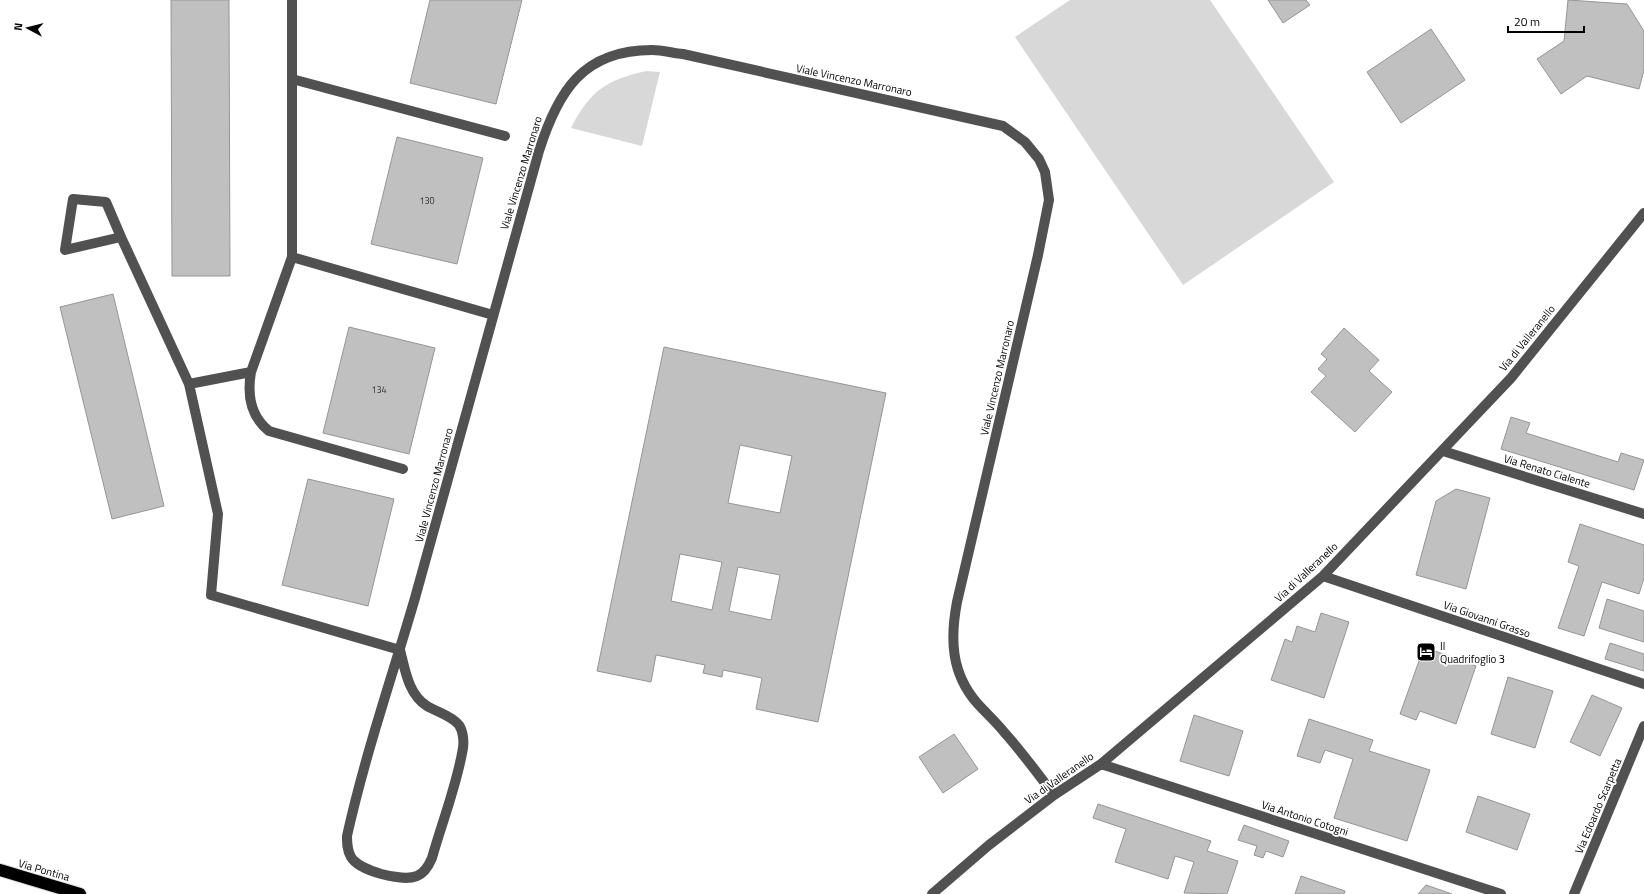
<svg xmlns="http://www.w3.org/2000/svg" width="1644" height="894" font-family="'Titillium Web',sans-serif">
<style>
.green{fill:#d8d8d8}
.building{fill:#c0c0c0;stroke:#959595;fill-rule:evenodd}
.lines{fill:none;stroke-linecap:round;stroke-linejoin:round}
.highway-casing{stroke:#dbdbdb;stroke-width:14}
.minor{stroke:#515151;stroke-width:10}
.highway{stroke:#000;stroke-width:12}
.labels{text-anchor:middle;stroke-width:3.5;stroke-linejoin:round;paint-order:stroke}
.number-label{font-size:9px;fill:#303030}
.street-label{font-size:11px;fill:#000;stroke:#fff}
.poi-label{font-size:11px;fill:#000;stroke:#fff;text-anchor:start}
</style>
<rect width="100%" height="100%" fill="#fff"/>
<path class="green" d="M1070,0H1210L1334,182L1183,285L1015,37Z
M646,71L660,72L642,146L571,128C590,91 606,80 646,71Z"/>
<path class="building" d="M171,0H229L230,276H172Z
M430,0H522L496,104L410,83Z
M1268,0H1306L1310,5L1283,23Z
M1568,0L1627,4L1644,31V70L1639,89L1587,76L1561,94L1537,59L1564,41Z
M1431,29L1465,80L1401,123L1367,72Z
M397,137L483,158L457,264L371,244Z
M113,294L164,506L112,519L60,307Z
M349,327L435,348L409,454L323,433Z
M1344,328L1379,360L1369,371L1392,392L1355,432L1311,392L1326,376L1318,369L1327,359L1321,354Z
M664,347L886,393L818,722L756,709L762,678L723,670L722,677L703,673L705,665L656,655L651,682L597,671ZM740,445L792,456L780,513L728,503ZM680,554L722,562L712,610L671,601ZM738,567L780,575L771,620L729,611Z
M1511,417L1530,423L1526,433L1618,462L1621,453L1644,460L1634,490L1501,449Z
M308,479L394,499L368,606L282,585Z
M1456,489L1490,498L1466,589L1416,575L1436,501Z
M1580,524L1644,545V578L1639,594L1602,582L1584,636L1558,628L1579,566L1568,562Z
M1607,599L1644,611V642L1599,628Z
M1321,613L1349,622L1324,698L1271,680L1285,639L1292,642L1297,626L1315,632Z
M1610,643L1644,654V671L1605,659Z
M1424,647L1476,666L1456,724L1420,711L1416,720L1400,714Z
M1508,677L1553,691L1535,748L1491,734Z
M1592,695L1622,708L1600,756L1570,742Z
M1194,715L1243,731L1229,776L1180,761Z
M1309,719L1373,740L1369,751L1430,770L1407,841L1334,818L1353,759L1325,750L1320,763L1297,756Z
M954,734L978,769L943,793L919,757Z
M1478,796L1530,814L1517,850L1466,832Z
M1098,804L1211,841L1207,851L1238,861L1227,894L1184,893L1194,862L1175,856L1168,879L1115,862L1126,829L1093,818Z
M1244,825L1289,841L1283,857L1266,851L1263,858L1254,855L1257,846L1238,840Z
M1301,876L1345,891L1344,894H1295Z
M1426,885L1452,894H1418Z"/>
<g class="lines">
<g class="highway-casing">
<path id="highway" d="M0,870L80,894"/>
</g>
<path class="minor" d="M292,0V257L493,315
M292,79L505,136
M121,237L106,202L73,199L65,250L121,237L189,384L218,514L211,595L400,650
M292,257L251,372C247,395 250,416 269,431L403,469
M189,384L251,372
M1443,451L1644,514
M1323,576L1644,684
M400,650C405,669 408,694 427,706C437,712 452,716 459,725C463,731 464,741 463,748C457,785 442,822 432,858C429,865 425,873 417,876C402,882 359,871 351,857C347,850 347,843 347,836C365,755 392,677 415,598L539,151C558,91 583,50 652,50C662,50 673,53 683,54L1003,126L1025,142L1039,159L1045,172L1049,200L1038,255L957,602C950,639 951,673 977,703C986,713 996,722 1004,732C1022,752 1038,774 1054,795
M1101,764L1501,894
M932,894L989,845L1054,795L1101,764L1323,576L1511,378L1644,213
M1574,894L1644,726"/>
<use href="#highway" class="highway"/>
</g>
<defs>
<g id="hotel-square" transform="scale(1)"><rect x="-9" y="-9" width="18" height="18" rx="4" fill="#000" stroke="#fff"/><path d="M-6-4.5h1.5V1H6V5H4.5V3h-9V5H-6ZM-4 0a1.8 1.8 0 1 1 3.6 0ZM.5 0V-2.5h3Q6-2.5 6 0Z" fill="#fff"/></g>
</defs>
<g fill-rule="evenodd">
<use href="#hotel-square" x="1426" y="652"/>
</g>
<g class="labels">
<g class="number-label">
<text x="427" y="204">130</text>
<text x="379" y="393">134</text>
</g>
<g class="street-label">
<text transform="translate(854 80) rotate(12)" y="4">Viale Vincenzo Marronaro</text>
<text transform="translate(521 173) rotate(-73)" y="4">Viale Vincenzo Marronaro</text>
<text transform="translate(1527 338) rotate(-51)" y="4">Via di Valleranello</text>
<text transform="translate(997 378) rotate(-77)" y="4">Viale Vincenzo Marronaro</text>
<text transform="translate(1547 471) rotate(17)" y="4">Via Renato Cialente</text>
<text transform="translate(434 485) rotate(-75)" y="4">Viale Vincenzo Marronaro</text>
<text transform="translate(1306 572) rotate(-43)" y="4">Via di Valleranello</text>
<text transform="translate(1487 619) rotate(19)" y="4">Via Giovanni Grasso</text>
<text transform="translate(1059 778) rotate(-35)" y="4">Via di Valleranello</text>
<text transform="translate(1598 806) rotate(-67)" y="4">Via Edoardo Scarpetta</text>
<text transform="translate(1305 818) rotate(18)" y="4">Via Antonio Cotogni</text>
<text transform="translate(44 870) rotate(16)" y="4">Via Pontina</text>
</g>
<g class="poi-label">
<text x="1440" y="650">Il<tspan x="1440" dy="13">Quadrifoglio 3</tspan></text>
</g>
</g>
<g transform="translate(28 28) rotate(277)" stroke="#ffffff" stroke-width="3" paint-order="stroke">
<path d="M0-3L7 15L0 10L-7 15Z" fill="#000000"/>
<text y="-6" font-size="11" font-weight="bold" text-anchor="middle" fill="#000000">N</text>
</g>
<path d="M1508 26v6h76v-6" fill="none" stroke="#000000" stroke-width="2"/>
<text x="1514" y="26" font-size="12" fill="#000000" stroke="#ffffff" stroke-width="3" paint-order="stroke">20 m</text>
</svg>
